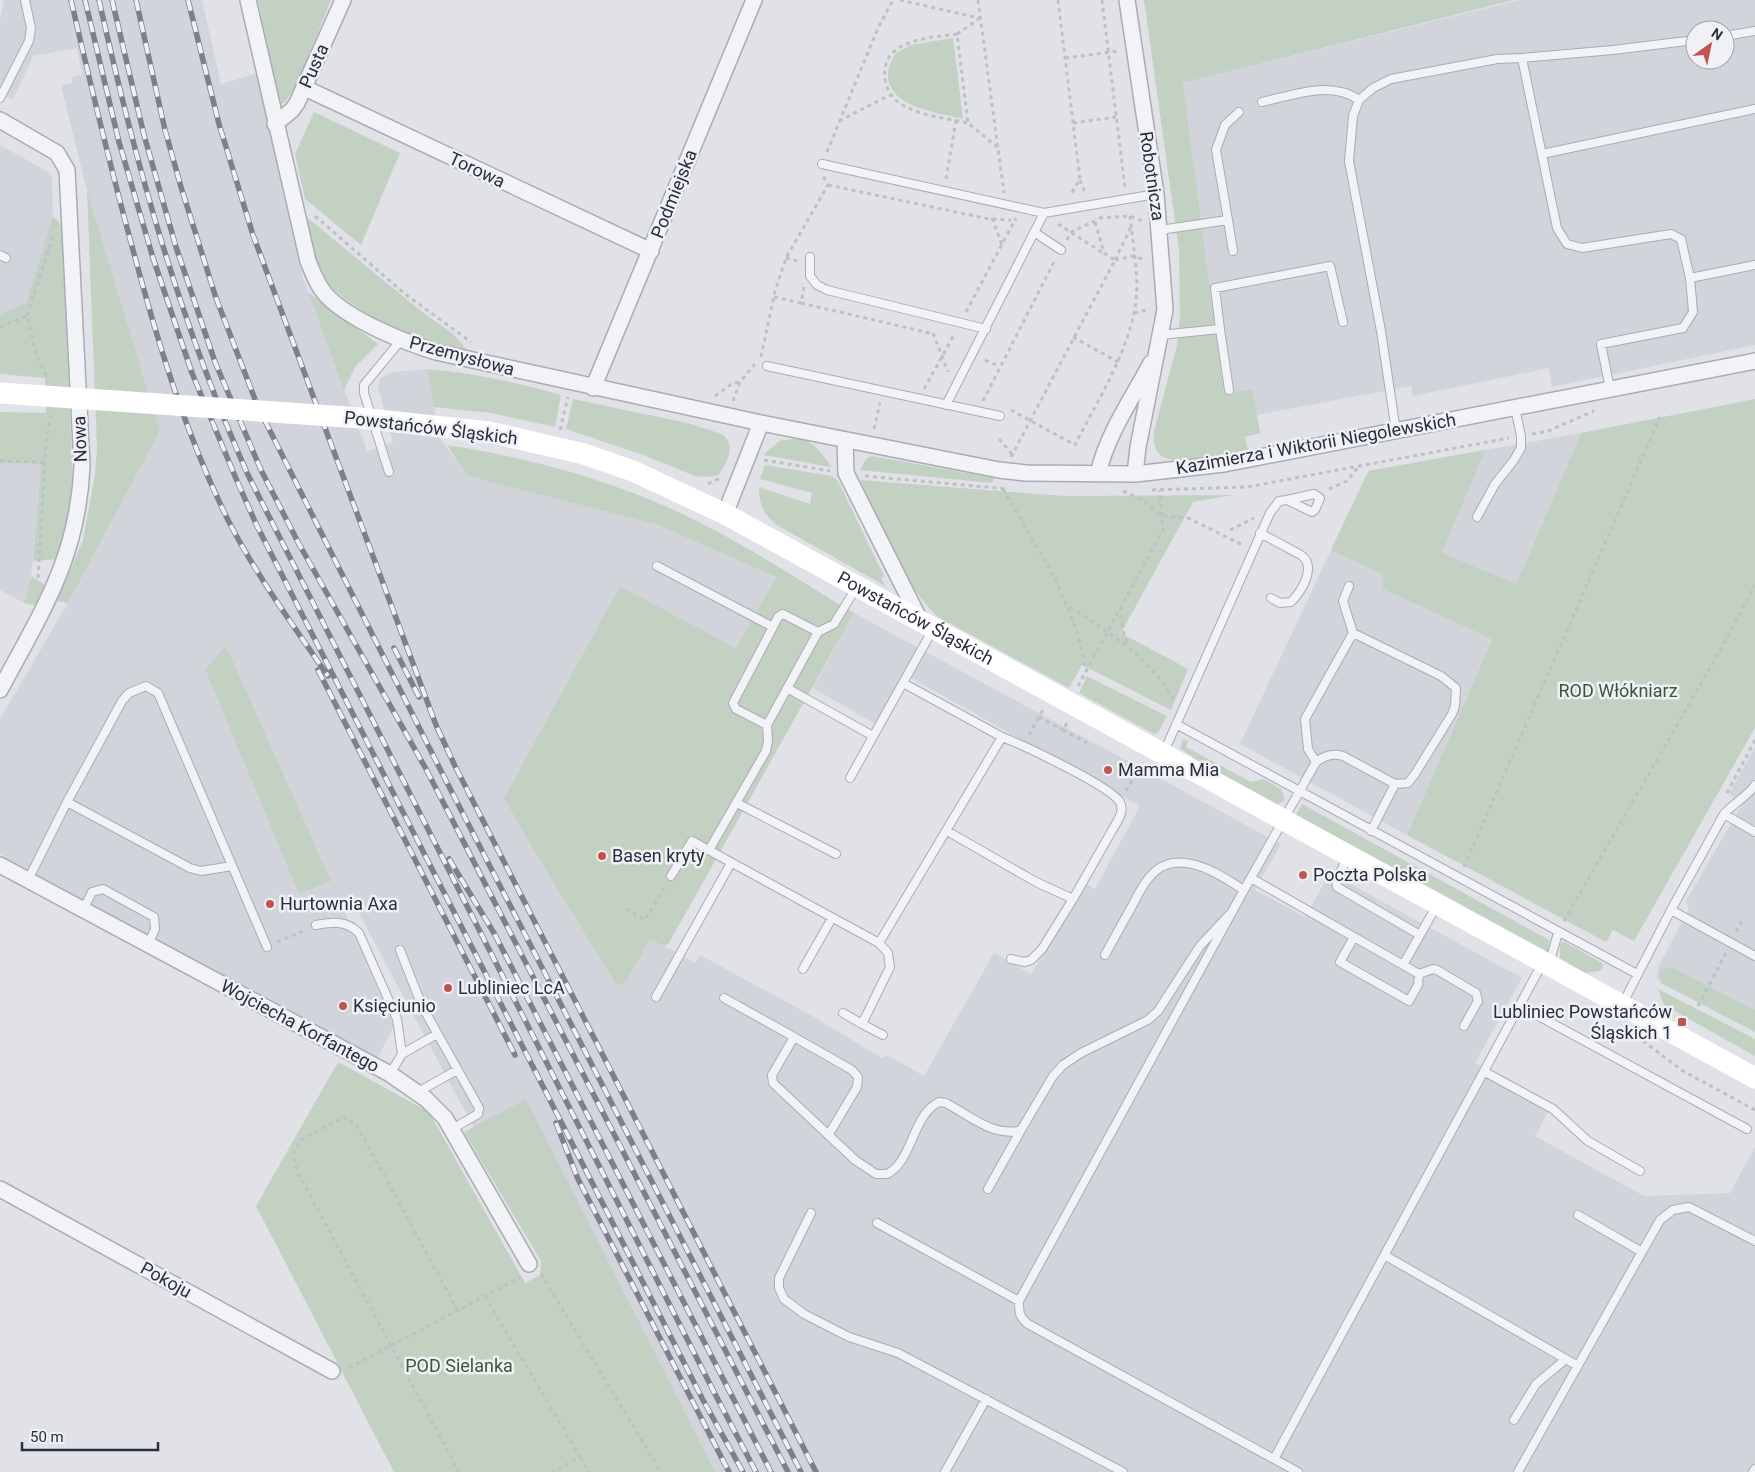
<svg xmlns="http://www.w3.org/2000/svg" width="1755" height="1472" font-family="Roboto,sans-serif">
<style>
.built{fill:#d2d4dc;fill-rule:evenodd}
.green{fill:#c3d1c2}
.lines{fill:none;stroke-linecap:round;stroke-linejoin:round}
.lane-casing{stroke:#a9acb5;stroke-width:10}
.street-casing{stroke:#a9acb5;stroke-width:18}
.path{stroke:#bec0c6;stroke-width:3;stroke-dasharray:4 4;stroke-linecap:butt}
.lane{stroke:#f2f3f6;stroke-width:8}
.street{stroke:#f2f3f6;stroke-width:15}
.secondary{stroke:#fff;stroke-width:21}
.rail-casing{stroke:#7b7f90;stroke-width:5.5}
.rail{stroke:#eff1f5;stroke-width:4;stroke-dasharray:11;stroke-linecap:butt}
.secondary-bridge{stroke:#fff;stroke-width:21}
.poi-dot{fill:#c25350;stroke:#eff1f5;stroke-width:2}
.labels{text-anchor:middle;stroke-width:5;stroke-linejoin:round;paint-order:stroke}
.street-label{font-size:18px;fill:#2a2e3e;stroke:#eff1f5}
.park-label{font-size:18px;fill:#395839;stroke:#eff1f5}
.poi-label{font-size:18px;fill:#2a2e3e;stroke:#eff1f5;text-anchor:start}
</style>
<rect width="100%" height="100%" fill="#e0e2e8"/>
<path class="built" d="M4,0H202L221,84L259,73L303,278L367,451L393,443L378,386L381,378L393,372L427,369L440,438L467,476L655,524L776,577L736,648L620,586L505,797L551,879L617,986L626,982L650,938L695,963L700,955L809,1014L882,1058L888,1055L924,1076L994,953L1031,974L1085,883L1095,889L1140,806L904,674L875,724L813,688L854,613L1281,844L1255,890L1305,917L1330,873L1522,978L1475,1063L1552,1105L1535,1136L1644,1196L1730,1193L1755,1147V1472H684L488,1154L357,910H344L394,1026L377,1059L0,854V719L68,603L160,431L90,203L61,85L72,83V77L82,74L77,48L33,56L13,100L0,93V19Z
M1519,0H1755V345L1552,387L1549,368L1413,396L1411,386L1257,415L1253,389L1224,393L1183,83ZM1695,30H1725V60H1695Z
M0,145L47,171L52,178L53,216L26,303L0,314Z
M1581,433L1407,835L1240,744L1368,471Z
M0,463L41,464L30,590L24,603L0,590Z
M1755,747V1030L1657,979L1658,967L1689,909L1686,901L1743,803L1729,794Z"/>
<path class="green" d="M258,0H331L296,87L284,103L279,104L277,100Z
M1144,0H1514L1183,83L1224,393L1253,389L1260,433L1245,437L1248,450C1228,454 1169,472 1157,451C1153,445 1154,438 1154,431L1177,345L1180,315L1179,250Z
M953,38L963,119C938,112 886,108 888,72C888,67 893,59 895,54L911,45Z
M314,112L400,153L361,245L305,199L295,154Z
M87,191L160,431L68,603L57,601L83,540L95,474L97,448Z
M304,215L421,311L453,334L467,350C447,346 427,342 408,335C387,328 338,298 325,280C312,263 310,235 304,215Z
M53,216L62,226L73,486L70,511L58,559L33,561L41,464L0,463V412L46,413L45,378L0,374V314L26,303Z
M308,292L378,344L355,367L344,390Z
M427,369C473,373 516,382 561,395L555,427L491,413L434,407Z
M573,399L687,423L722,434C736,444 728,464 718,475L711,477L695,476L646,456L566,429Z
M1755,399V728L1634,941L1613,930L1606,942L1407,835L1492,639L1383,589L1382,574L1331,550L1369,471L1485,450L1442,553L1516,584L1581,433Z
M797,438C813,441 823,453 831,467L763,455L779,441Z
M447,445C532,458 619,482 697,521C751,548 802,582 854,613L669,943L664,946L650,939L626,982L617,986L551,879L504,798L620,586L736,648L776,577L655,524L467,476Z
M872,456L994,478L992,483L860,470L866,459Z
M765,465L832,476L838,481L884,576L881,578L885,586L775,524C763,513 759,503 759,487L810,504L812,493L760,479Z
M860,480L1064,496L1234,495L1193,502L1121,633L1188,669L1171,710L1082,665L1069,688L938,617C900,580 882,527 860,480Z
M32,576L45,585L36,606L24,603Z
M226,646L331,881L299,894L205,669Z
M1087,676L1167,716L1158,733L1154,734L1079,693Z
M1183,739L1188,741L1186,747L1251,782L1264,779L1281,789L1285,800L1277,805L1202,764L1180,748Z
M1302,804L1549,940L1548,952L1296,815Z
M1563,941L1602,963L1603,967L1600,971L1584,973L1560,958V945Z
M1671,967L1755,1010V1032L1661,983L1659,978L1661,970Z
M1658,989L1755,1039V1056L1664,1005Z
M338,1062L429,1112L525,1283L540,1275L541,1261L464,1132L526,1099L715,1472H394L256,1206Z"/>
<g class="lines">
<g class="lane-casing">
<path id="lane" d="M1725,36L1755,31
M1522,58L1613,50L1695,40
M0,98L29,41L31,28L25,0
M1262,102C1293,95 1331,80 1359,100
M1542,154L1755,109
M822,164L1044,213
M1228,220L1233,251
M1160,230L1228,220L1216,150L1225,125L1239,112
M1034,232L1061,250
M0,255L6,258
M810,257V276L817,285L827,290L986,329
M1220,329L1229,390
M1160,335L1220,329L1215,288L1330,266L1343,322
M767,366L1000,416
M1610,389L1601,344L1683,328L1693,312L1690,278L1755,265
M946,405L1044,213L1156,194
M1396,431L1381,331L1349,161L1353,116L1359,100L1373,88L1391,79L1497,59L1522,58L1557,228L1567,244L1582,248L1671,234L1681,239L1690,278
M389,472L364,393V385L401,340
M1477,517L1495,484L1514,460L1521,448V436L1515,408
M1260,533L1301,555C1317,566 1302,591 1291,602L1280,603L1271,598
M657,566L773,627
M1349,586L1343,601L1353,633
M787,688L873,736
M1176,724L1637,974
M767,725L736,709L733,703L773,627L778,617L783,614L818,632
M1164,752L1270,513L1279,501L1287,500L1312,512L1315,510L1320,498L1314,494L1287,500
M1316,762L1308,749L1305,719L1353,633L1441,676L1456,688L1455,706L1452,714L1415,774L1408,783L1395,784
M850,778L933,629
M67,802L190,868L201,871L232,866
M737,803L836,854
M1724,814C1733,804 1749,795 1755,785
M947,831L1036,882L1073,899L1118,820C1121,815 1123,808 1120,802C1110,786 1023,745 1002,737
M709,850L766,751L768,741L767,725L818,632L834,624L856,588
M1348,857L1336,880L1337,887L1420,935L1437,905
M671,876L692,841L879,943L1002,737L903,683
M1251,878L1354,937L1340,962L1409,1001L1418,985L1419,974L1354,937
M28,880L67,802L122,701L129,693L146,686L158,693L267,947
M1244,890L1019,1301C1019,1312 1019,1317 1028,1324L1274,1459
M83,910L92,892L103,889L154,917L155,929L148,945
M1671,910L1724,814L1755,832
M316,925C333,922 346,920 359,933L397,1019L402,1054L390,1074
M879,943L888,953L890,967L862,1024L883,1035
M400,950L422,1006L479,1108L478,1114L452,1129
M1105,955C1113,940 1122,924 1131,908C1146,879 1158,854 1196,865C1214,870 1229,881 1244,890L1316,762C1324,756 1333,753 1343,756L1395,784L1371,831
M1011,959L1025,962L1031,960L1042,949L1073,899
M1549,964L1558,933
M1403,965L1420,935
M803,969L832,918
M1419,974L1433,969L1437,970L1476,993L1478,1001L1464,1026
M656,997L731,863
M724,998L794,1037
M1623,1003L1671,910L1755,956
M1520,1006L1747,1129
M843,1013L862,1024
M402,1054L437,1034
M1485,1072L1553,1109L1588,1141L1640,1171
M418,1092L457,1070
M829,1134L857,1087L858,1077L852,1070L794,1037L772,1075L773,1083L855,1160L876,1174H887C913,1161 912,1115 939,1102L946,1103C968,1115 995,1138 1021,1130L1053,1076L1063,1065L1081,1053L1148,1020L1158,1011L1200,946L1230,914
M988,1189L1021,1130
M811,1213L779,1278V1288L784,1299L804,1314L849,1337L898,1353L1123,1472
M1578,1215L1642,1252
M877,1223L1019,1301
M1386,1256L1578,1366
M1514,1420L1536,1384L1566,1359
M945,1472L986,1399
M1298,1472L1274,1459L1542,964
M1518,1472L1660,1220L1673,1210L1689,1207L1755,1241
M1753,1472L1755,1469"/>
</g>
<g class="street-casing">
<path id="street" d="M248,0L308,261C313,273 317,285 326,295C349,320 404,342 436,352L761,423L999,470L1026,473L1135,474L1224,464L1755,361
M1127,0L1156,194L1165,310L1138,447L1135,474
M305,88L651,251
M0,120L57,153L67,170L82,466C78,558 42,611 0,690
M275,124L292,110L297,103L343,0
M593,388L754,0
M845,440L846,473L921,622
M1098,474C1107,434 1132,399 1151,363
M725,514L761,423
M0,865L390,1074L426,1099L445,1118L529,1264
M0,1189L332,1371"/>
</g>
<path class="path" d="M900,0L979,18
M978,0L1004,193
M1058,0L1080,179L1070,196
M1102,0L1125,187
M980,18L957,34L968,123L997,147
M957,34C929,38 880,39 885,79C887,90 891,98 901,104C920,116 946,118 968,123
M1065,58L1119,51
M839,121L890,95
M1073,123L1116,117
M827,152L878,28L893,0
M946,179L956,120
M1080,180L1086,195
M828,185L989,219L1011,220
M315,216L405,294L471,342
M992,218L1002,245
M1099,218L1130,216L1142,221
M1058,224L1103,253
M1067,240L1071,232L1095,221
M786,258L797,261
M1115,260L1134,256L1145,260
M1115,260L1131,227
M774,297L801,303L804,287
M801,303L934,334
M966,312L1016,218
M1134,313L1150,309
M27,316L53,236
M0,327L27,316L37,357L47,377
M933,333L948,372
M1073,337L1118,362
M761,357L775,291L786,258L828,185L823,176
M985,360L999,366
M924,389L955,333
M715,396L733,383L740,382
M733,401L740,382L755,364
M983,401L1055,260
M1011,410L1075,445C1097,401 1126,357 1135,308C1140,279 1133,246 1130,216
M874,429L880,403
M560,430L568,397
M1532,434L1548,431L1594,411
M999,439L1012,454
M1011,457L1115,260L1104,253L1094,218
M764,460L830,471
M0,461L45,462
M865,476L1008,489
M708,484L722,477
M1003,489C1036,547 1076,603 1085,669
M1329,489L1347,481L1359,466
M1152,490L1247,487L1509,438
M1123,491L1146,502L1162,516L1188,518L1243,545
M1230,530L1254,518
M38,578L46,443L51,415
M1070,607C1110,632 1150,659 1174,700
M1121,607L1123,630L1127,645
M1078,686L1163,530L1160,490
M1039,717L1063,730
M1067,723L1063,730L1087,743
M1029,735L1043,710
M1126,791L1142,764
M1727,793L1755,740
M1464,867L1660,417
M626,909L645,920L666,885
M1564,921L1721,649L1755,585
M1736,932L1742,921
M277,942L306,930
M1698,1006L1726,953
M1643,1041L1683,1071L1755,1110
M541,1274L661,1472
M485,1296L580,1457L553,1472
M458,1311L356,1124L344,1117L302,1139L293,1154L297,1171L459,1472
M349,1368L521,1277
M580,1457L589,1472"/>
<use href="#lane" class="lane"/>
<use href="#street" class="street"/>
<g class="secondary">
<path d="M0,393L30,395"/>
<path id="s1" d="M489,432L584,454L633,471L725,514L1755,1078"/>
</g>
<g class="rail-casing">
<path id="rail" d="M71,0C91,87 112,174 136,261C160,350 187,437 228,520C256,575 293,625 328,676
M85,0L119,142L153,258L192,373L237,481L257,526L703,1400L743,1472
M99,0C136,166 179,319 248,475L714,1392L756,1472
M112,0L144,135L176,247L215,362L261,470L299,544L426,769L788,1472
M136,0L165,130L181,187L216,298L258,407L438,765L801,1472
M188,0L219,124L253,235L436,725L455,766L816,1472
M394,648L419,697
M318,670L515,1055
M449,859L494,933L771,1472
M556,1123L578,1179L729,1472"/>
</g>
<use href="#rail" class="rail"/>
<path class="secondary-bridge" d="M30,395L360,418L489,432"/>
</g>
<g class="poi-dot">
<circle cx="1108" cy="770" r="5"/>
<circle cx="602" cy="856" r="5"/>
<circle cx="1303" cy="875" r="5"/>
<circle cx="270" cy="904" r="5"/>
<circle cx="448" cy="988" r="5"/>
<circle cx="343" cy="1006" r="5"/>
<rect x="1677" y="1017" width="10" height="10" rx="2.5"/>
</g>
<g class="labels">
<g class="street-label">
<text transform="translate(314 66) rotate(-66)" y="6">Pusta</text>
<text transform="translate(477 170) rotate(25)" y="6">Torowa</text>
<text transform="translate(1152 176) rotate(82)" y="6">Robotnicza</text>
<text transform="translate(674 194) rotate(-68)" y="6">Podmiejska</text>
<text transform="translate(462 356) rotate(15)" y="6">Przemysłowa</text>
<text transform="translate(431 428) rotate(7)" y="6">Powstańców Śląskich</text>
<text transform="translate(80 439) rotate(-92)" y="6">Nowa</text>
<text transform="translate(1316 444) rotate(-10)" y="6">Kazimierza i Wiktorii Niegolewskich</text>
<text dy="6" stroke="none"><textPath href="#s1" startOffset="468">Powstańców Śląskich</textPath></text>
<text transform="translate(300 1026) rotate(28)" y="6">Wojciecha Korfantego</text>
<text transform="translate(166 1280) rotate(29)" y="6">Pokoju</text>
</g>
<g class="park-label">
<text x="1618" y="697">ROD Włókniarz</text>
<text x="459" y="1372">POD Sielanka</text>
</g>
<g class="poi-label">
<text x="1118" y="776">Mamma Mia</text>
<text x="612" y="862">Basen kryty</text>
<text x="1313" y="881">Poczta Polska</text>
<text x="280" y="910">Hurtownia Axa</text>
<text x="458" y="994">Lubliniec LcA</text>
<text x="353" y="1012">Księciunio</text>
<text x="1672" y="1018" text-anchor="end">Lubliniec Powstańców<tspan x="1672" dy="21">Śląskich 1</tspan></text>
</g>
</g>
<g transform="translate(1710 45) rotate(33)"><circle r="24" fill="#eff1f5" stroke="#a0a3ac"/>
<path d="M0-4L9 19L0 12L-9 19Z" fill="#c25350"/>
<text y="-8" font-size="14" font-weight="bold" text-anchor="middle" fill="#2a2e3e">N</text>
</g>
<path d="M22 1442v8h136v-8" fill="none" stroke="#2a2e3e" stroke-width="2.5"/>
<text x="30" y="1442" font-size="15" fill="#2a2e3e" stroke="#eff1f5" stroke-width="4" paint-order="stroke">50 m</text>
</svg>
